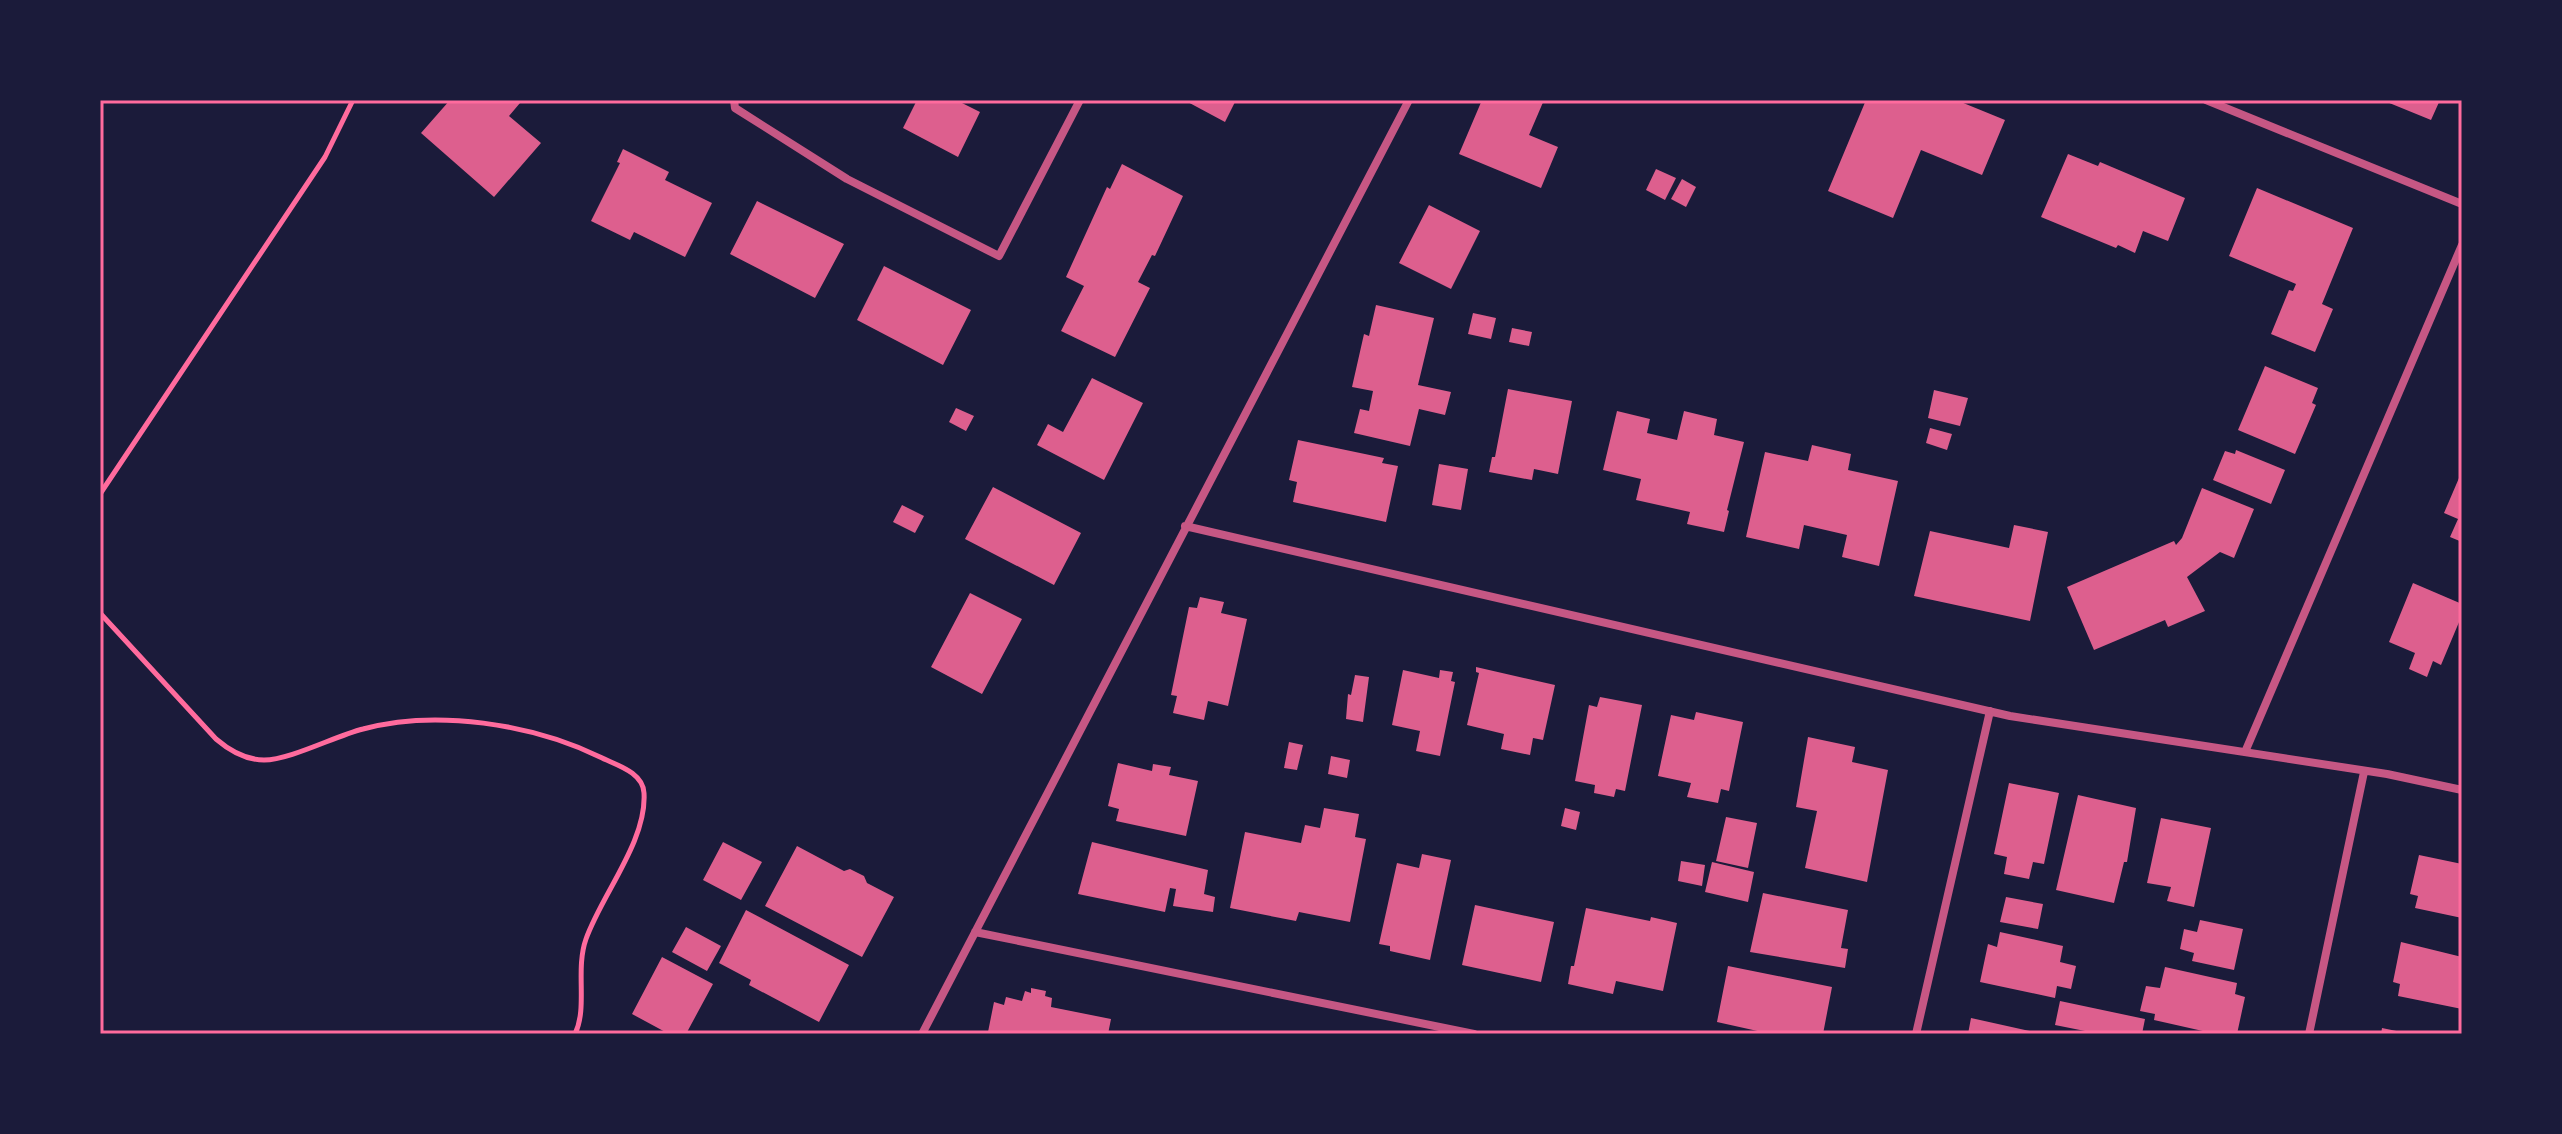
<svg xmlns="http://www.w3.org/2000/svg" width="2562" height="1134" font-family="'Source Serif 4',serif">
<style>
.building{fill:#dd5f8e}
.lines{fill:none;stroke-linecap:round;stroke-linejoin:round}
.path{stroke:#ff6b9d;stroke-width:5}
.minor{stroke:#c65784;stroke-width:8}
.neatline{fill:none;stroke:#ff6b9d;stroke-width:3}
</style>
<rect width="100%" height="100%" fill="#1b1b3a"/>
<path class="building" d="M450,100H516L520,103L509,116L541,143L494,197L421,133Z
M917,100H956L980,112L958,157L903,128Z
M1184,100H1236L1225,122Z
M1482,100H1544L1529,135L1558,147L1541,188L1459,154Z
M1866,100H1956L2005,120L1982,175L1921,150L1893,218L1828,191Z
M2382,100H2440L2431,120Z
M623,149L669,172L665,180L712,203L685,257L634,232L630,240L591,221L620,163L617,162Z
M2068,154L2098,166L2100,162L2185,198L2168,241L2143,231L2135,253L2118,245L2116,248L2041,217Z
M1122,164L1183,196L1155,256L1152,255L1138,282L1150,288L1115,357L1061,331L1084,286L1066,277L1107,187L1110,189Z
M1656,169L1676,178L1665,200L1646,190Z
M1682,179L1696,187L1686,207L1671,199Z
M2257,188L2353,228L2322,304L2333,309L2315,352L2271,334L2289,290L2293,291L2296,284L2229,256Z
M757,201L844,244L815,298L730,254Z
M1429,205L1480,231L1451,289L1399,263Z
M884,266L971,310L943,365L857,320Z
M1376,305L1434,318L1418,385L1451,392L1445,415L1419,409L1410,446L1354,433L1360,409L1369,411L1373,391L1352,387L1364,334L1369,336Z
M1473,313L1496,318L1491,339L1468,334Z
M1512,328L1532,332L1529,346L1509,342Z
M2265,366L2318,388L2312,403L2316,405L2295,454L2238,430Z
M1092,378L1143,403L1104,480L1037,445L1048,424L1063,432Z
M1508,389L1572,401L1558,474L1534,469L1532,480L1489,472L1492,457H1495Z
M1934,390L1968,398L1960,426L1928,418Z
M956,408L974,416L966,431L949,422Z
M1617,411L1650,419L1647,433L1677,440L1684,411L1717,419L1714,435L1744,442L1727,510L1729,511L1724,532L1687,524L1690,512L1636,500L1641,479L1603,470Z
M1930,428L1952,434L1947,450L1926,443Z
M1298,440L1384,458L1382,463L1398,466L1386,522L1293,502L1297,482L1289,480Z
M1812,445L1851,454L1848,470L1898,481L1879,566L1842,557L1847,535L1804,525L1799,549L1746,537L1765,452L1808,461Z
M2236,450L2285,470L2271,504L2213,480L2225,451L2235,454Z
M1439,464L1468,469L1461,510L1432,505Z
M2462,471V542L2450,537L2458,519L2444,513Z
M993,487L1081,533L1054,585L965,539Z
M2202,488L2254,509L2234,558L2220,552L2187,577L2205,611L2168,627L2165,620L2094,650L2067,587L2174,541L2176,545L2182,538Z
M902,505L924,516L915,533L893,522Z
M2014,525L2048,532L2030,621L1914,596L1930,531L2009,548Z
M2413,583L2462,604V615L2441,665L2433,661L2427,677L2409,669L2415,653L2389,642Z
M970,593L1022,619L982,694L931,667Z
M1200,597L1224,602L1221,613L1247,619L1228,706L1208,701L1204,720L1173,713L1177,696L1171,695L1189,607L1197,608Z
M1476,667L1555,685L1543,740L1533,738L1530,755L1501,749L1504,734L1467,725L1479,673L1476,672Z
M1403,670L1439,678L1440,670L1453,672L1451,681L1455,682L1440,756L1416,751L1420,731L1392,725Z
M1355,675L1369,677L1363,722L1346,719L1348,694L1351,695Z
M1600,697L1642,705L1625,791L1616,789L1614,797L1594,793L1595,785L1575,781L1589,705L1597,707Z
M1696,712L1743,722L1729,791L1721,789L1718,803L1687,797L1691,783L1658,776L1671,715L1694,720Z
M1808,737L1855,747L1852,762L1888,770L1867,882L1805,868L1817,811L1796,807Z
M1289,742L1303,745L1297,770L1284,768Z
M1331,756L1350,760L1347,778L1328,774Z
M1118,763L1152,771L1153,764L1171,767L1169,775L1198,781L1186,836L1116,821L1119,809L1108,806Z
M2009,783L2059,793L2044,864L2033,862L2029,879L2004,874L2007,857L1994,854Z
M2078,795L2136,808L2127,862H2124L2114,903L2056,890Z
M1324,808L1359,814L1355,837L1366,839L1350,922L1299,912L1296,921L1230,908L1245,832L1301,843L1305,825L1320,828Z
M1565,808L1580,812L1576,830L1561,826Z
M1726,817L1757,823L1748,868L1716,861Z
M2161,818L2211,828L2194,907L2167,901L2171,887L2147,883Z
M723,842L762,862L741,900L703,880Z
M1092,842L1208,870L1204,894L1215,897L1213,912L1173,906L1176,889L1170,888L1165,912L1078,894Z
M797,846L844,871L850,869L864,876L867,883L894,897L862,957L765,906Z
M1422,854L1451,860L1430,960L1390,951V946L1379,944L1397,863L1419,868Z
M2419,855L2462,864V918L2415,908L2418,896L2410,894Z
M1681,861L1705,865L1702,886L1678,881Z
M1712,862L1754,872L1748,902L1705,892Z
M1763,893L1848,910L1841,948L1848,949L1845,968L1750,952Z
M2006,897L2043,904L2038,929L2000,922Z
M1475,905L1554,922L1541,982L1462,965Z
M1586,908L1650,921L1651,917L1677,923L1663,991L1616,981L1613,994L1568,984L1571,966H1574Z
M746,910L849,965L819,1022L749,985L751,980L719,963Z
M2200,920L2243,929L2234,970L2192,961L2194,953L2180,949L2184,929L2197,932Z
M686,927L721,946L707,971L672,952Z
M2000,932L2063,946L2060,962L2076,966L2071,989L2057,986L2055,998L1980,982L1988,944L1997,947Z
M2401,942L2462,957V1009L2398,996L2400,984L2393,982Z
M662,957L713,984L686,1034H669L632,1014Z
M1728,966L1832,987L1823,1034H1771L1717,1022Z
M2165,967L2237,983L2235,994L2245,997L2237,1034H2216L2154,1020L2155,1014L2140,1011L2146,986L2160,988Z
M1031,988L1046,991L1045,996L1052,998L1051,1007L1111,1019L1108,1034L988,1032L994,1002L1004,1005L1006,997L1022,1001L1025,991L1031,993Z
M2060,1001L2145,1019L2142,1034H2100L2055,1025Z
M1971,1018L2039,1033V1034H1968Z
M2382,1028L2406,1033V1034H2381Z"/>
<g class="lines">
<path class="path" d="M100,494L325,157L353,100
M100,613L216,739C230,751 245,760 264,760C290,760 335,736 363,729C436,709 532,724 600,757C616,765 643,772 644,793C647,841 602,894 586,939C575,970 588,1007 575,1034"/>
<path class="minor" d="M734,100L735,108L847,179L999,256L1080,100
M2206,100L2462,204
M1185,526L2010,716L2387,774L2462,790
M2245,752L2462,245
M975,932L1474,1034
M922,1034L1409,100
M1916,1034L1990,711
M2309,1034L2364,772"/>
</g>
<rect width="2562" height="1134" fill="none" stroke="#1b1b3a" stroke-width="204"/>
<rect x="102" y="102" width="2358" height="930" class="neatline"/>
</svg>
